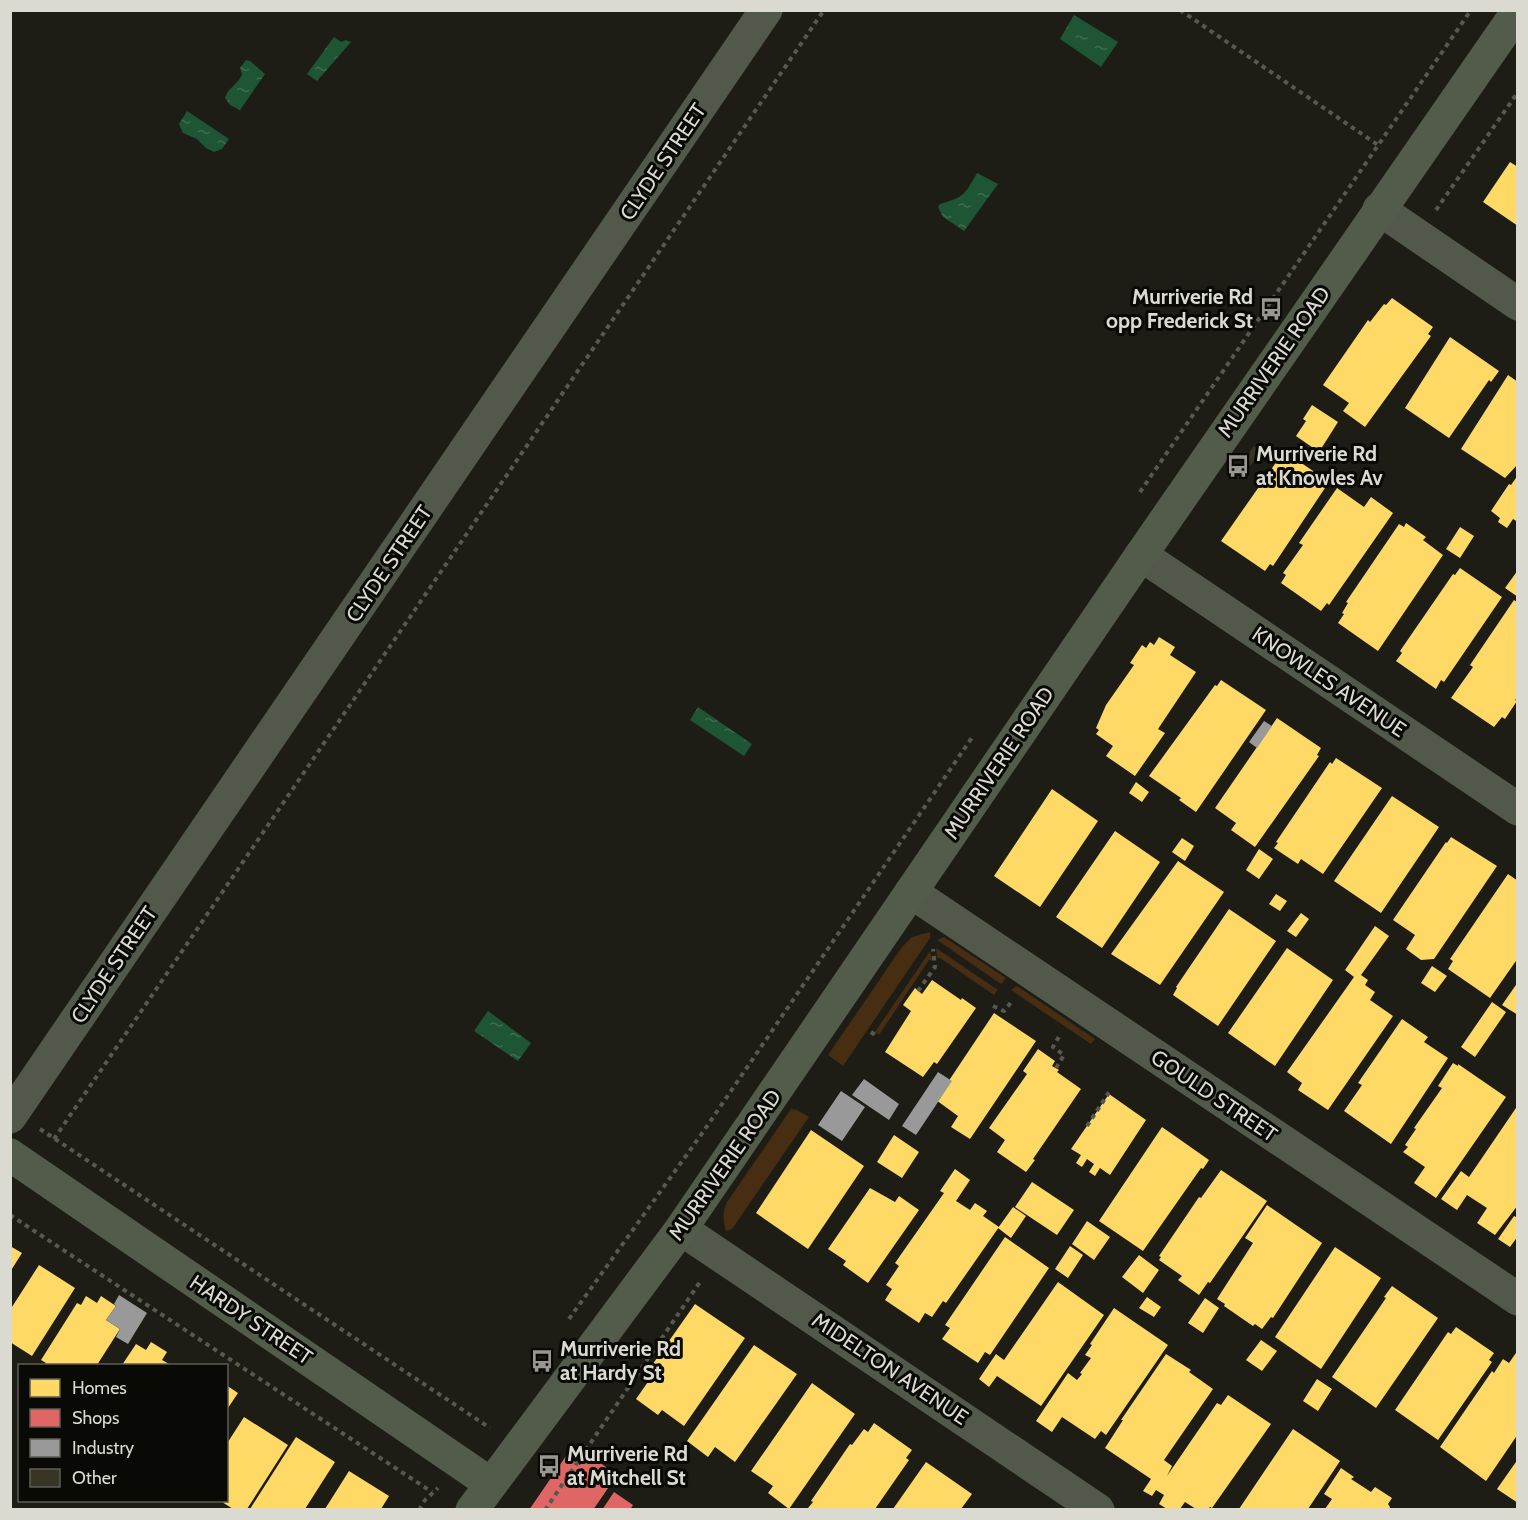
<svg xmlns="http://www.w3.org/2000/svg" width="1528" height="1520" font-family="Cabin,sans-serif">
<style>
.grass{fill:#472d11}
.water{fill:url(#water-ripples)}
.homes{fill:#ffd966}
.shops{fill:#e06666}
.industry{fill:#999}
.building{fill:#393525}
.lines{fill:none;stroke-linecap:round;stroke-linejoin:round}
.path{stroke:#55594f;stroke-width:4;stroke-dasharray:4.5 4.5;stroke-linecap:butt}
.street{stroke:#52594a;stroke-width:33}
.secondary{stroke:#535b4a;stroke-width:33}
.labels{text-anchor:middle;stroke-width:6;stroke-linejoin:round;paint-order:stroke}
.street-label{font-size:21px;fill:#dadad1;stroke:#090905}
.poi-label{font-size:21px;font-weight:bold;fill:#dadad1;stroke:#090905;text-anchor:start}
</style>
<defs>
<pattern id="water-ripples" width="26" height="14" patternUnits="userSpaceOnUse" patternTransform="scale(1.5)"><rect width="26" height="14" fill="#1e5534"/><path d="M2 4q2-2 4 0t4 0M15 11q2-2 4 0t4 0" fill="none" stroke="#3e6d50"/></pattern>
</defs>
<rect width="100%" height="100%" fill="#1d1d16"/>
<path class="grass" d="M930,932V938L843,1066L828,1055L902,947L912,937Z
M944,937L1006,978L1001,984L937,940Z
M936,948L998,990L994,995L940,958H937Z
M930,951L932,960H929L879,1035L875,1032Z
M1017,986L1095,1039L1091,1044L1011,990Z
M791,1109L797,1110L809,1117L732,1229L726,1231C723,1220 722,1213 727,1202Z"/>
<path class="water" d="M1074,15L1118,42L1101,67L1060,39Z
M334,37L341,42L346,40L351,42L317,81L307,74Z
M246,60L250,61L265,74L240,110L230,105L225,98C228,87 239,84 242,74L240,68Z
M187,111L229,139L222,149L214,152L206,148L197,139L183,133L179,124Z
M977,173L998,184L964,231L943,217L938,207L940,204C965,197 965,194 977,173Z
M698,707L752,744L744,756L690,720Z
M488,1011L531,1043L518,1061L474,1031Z"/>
<path class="homes" d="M1510,162L1518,167V226L1483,202Z
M1392,298L1433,327L1428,334L1431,336L1365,427L1343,411L1349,403L1323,385L1368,320L1370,322L1384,304L1386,305Z
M1450,337L1499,371L1491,382L1489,380L1449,438L1405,408Z
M1508,375L1518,382V464L1505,478L1461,449Z
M1312,405L1338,422L1319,452L1296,436L1306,421L1303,419Z
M1284,451L1329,482L1273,566L1270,564L1265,571L1221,541Z
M1518,475V522L1513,519L1507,528L1498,522L1500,518L1491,511L1509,484L1511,485Z
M1337,488L1364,507L1371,497L1393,513L1329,605L1327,603L1321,611L1281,583L1286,575L1283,573L1303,545L1299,543Z
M1406,523L1426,537L1423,540L1443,555L1378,651L1338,623L1344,614L1342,613L1348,603L1346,602L1399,524L1404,527Z
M1460,527L1474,536L1460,558L1446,549Z
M1460,568L1502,597L1444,682L1441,680L1436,689L1396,661L1402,653L1400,651L1453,574L1455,575Z
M1518,570V597L1505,588Z
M1514,600L1518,603V697L1515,700L1517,701L1505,719L1502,717L1494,727L1451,698L1473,667L1470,665Z
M1159,637L1175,647L1170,655L1196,672L1158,729L1165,733L1135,776L1106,756L1113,746L1096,734L1099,730L1096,728L1106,705L1134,665L1130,663L1142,645L1146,648L1150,642L1154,645Z
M1221,680L1266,710L1196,812L1179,800L1181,798L1149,776L1215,685L1217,686Z
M1277,718L1321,748L1317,755L1319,756L1255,847L1231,830L1236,823L1215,808Z
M1336,758L1382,788L1323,874L1301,859L1298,864L1274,848L1278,843L1276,842L1330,762L1332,764Z
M1136,782L1149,792L1142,802L1129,793Z
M1052,789L1098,821L1040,907L994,876Z
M1392,796L1439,827L1381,913L1334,881Z
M1115,831L1160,862L1102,948L1056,917Z
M1451,837L1497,866L1434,959L1421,960L1406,949L1415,935L1393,920L1446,842L1447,843Z
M1182,838L1194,846L1185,861L1172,852Z
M1259,849L1273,859L1259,879L1246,870Z
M1178,861L1224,892L1160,985L1111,954Z
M1508,874L1518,881V958L1490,998L1448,969L1453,961L1450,959Z
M1276,894L1287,901L1280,911L1269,904Z
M1229,909L1276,941L1218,1026L1173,995L1177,988L1176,987Z
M1301,913L1309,919L1296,937L1287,931Z
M1375,926L1389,936L1361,975L1368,980L1365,985L1375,992L1370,1000L1393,1016L1328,1110L1298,1090L1302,1083L1287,1072L1354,977L1345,970Z
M1287,948L1333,980L1275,1066L1228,1033Z
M1432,966L1447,976L1435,992L1421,983Z
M932,980L961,1000L962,998L976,1008L937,1064L934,1062L923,1077L885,1052L911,1011L903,1005L915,988L922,994Z
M1518,982V1015L1502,1005Z
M1492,1002L1506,1012L1475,1057L1461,1047Z
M994,1013L1036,1041L970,1139L951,1127L958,1116L936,1100Z
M1402,1019L1428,1037L1424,1042L1448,1058L1391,1144L1344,1111L1362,1085L1358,1083Z
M1038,1049L1055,1061L1052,1066L1059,1070L1057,1072L1081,1089L1033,1159L1035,1160L1026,1172L997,1152L1005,1140L989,1128L1027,1074L1023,1071Z
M1453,1063L1458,1066V1064L1506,1097L1436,1198L1414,1183L1425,1167L1403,1152L1408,1147L1405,1145L1416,1129L1414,1128L1442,1088L1438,1086Z
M1109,1094L1146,1120L1110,1175L1100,1168L1095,1176L1089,1172L1094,1164L1087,1159L1082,1167L1076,1163L1081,1155L1071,1149Z
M1518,1105V1205L1495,1235L1477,1223L1487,1208L1467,1195L1457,1210L1441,1199L1461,1171L1469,1177Z
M1162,1127L1209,1160L1203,1169L1201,1168L1143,1251L1099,1221Z
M811,1130L864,1166L808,1249L756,1213Z
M894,1135L919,1152L902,1178L877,1162Z
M955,1169L970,1180L956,1201L970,1210L975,1203L987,1211L983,1216L999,1227L946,1303L943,1301L932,1317L925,1313L919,1323L885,1300L892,1289L886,1285L899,1266L895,1263L944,1193L940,1191Z
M1221,1170L1267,1201L1210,1283L1208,1282L1199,1295L1178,1280L1182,1276L1159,1260L1161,1257L1159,1256L1199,1197L1201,1198Z
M1032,1182L1074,1210L1057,1235L1015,1207Z
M870,1188L895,1202L899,1196L919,1210L868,1283L843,1265L846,1261L828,1249Z
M1267,1205L1322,1243L1273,1318L1271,1317L1262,1329L1255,1324L1253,1326L1224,1306L1225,1304L1217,1299L1253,1243L1245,1238Z
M1013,1207L1026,1216L1011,1238L998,1228Z
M1518,1215V1236L1510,1247L1498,1239L1514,1216L1516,1217Z
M1087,1221L1110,1237L1094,1260L1072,1244Z
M1005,1237L1049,1268L990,1355L985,1352L978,1363L942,1339L950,1328L945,1325Z
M10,1246L22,1253L10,1272Z
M1070,1246L1083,1255L1068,1278L1055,1269Z
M1335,1247L1381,1278L1321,1369L1275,1337Z
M1139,1255L1159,1270L1143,1293L1122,1277Z
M39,1265L75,1288L32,1356L10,1342V1310Z
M1058,1282L1104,1315L1041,1406L997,1376L989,1387L979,1379L996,1354L1004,1360Z
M1392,1286L1438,1318L1376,1408L1332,1377L1386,1298L1384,1297Z
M86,1296L97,1303L101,1296L116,1306L106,1320L120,1329L97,1365H45L46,1363L41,1360L77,1303L81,1305Z
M1147,1297L1161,1307L1154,1317L1139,1308Z
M1205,1298L1219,1308L1203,1333L1188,1323Z
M695,1304L745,1338L684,1426L662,1410L658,1415L636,1399L650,1379L648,1378L653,1370L650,1368Z
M1114,1308L1168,1345L1106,1435L1101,1431L1095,1439L1062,1417L1052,1432L1036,1421L1068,1373L1077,1380L1082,1374L1080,1373L1091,1358L1085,1355L1092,1345L1090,1344Z
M1456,1327L1494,1353L1489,1360L1492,1362L1438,1440L1395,1410L1448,1332L1451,1334Z
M1261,1340L1277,1351L1262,1371L1246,1360Z
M151,1342L167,1352L162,1360L171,1365H122L136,1344L146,1350Z
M754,1345L797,1374L735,1462L715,1447L708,1457L687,1441Z
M1518,1350V1434L1486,1481L1440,1447L1492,1371L1494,1373L1503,1359L1509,1363Z
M1166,1354L1191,1370L1189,1372L1213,1389L1164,1460L1172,1466L1167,1476L1217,1403L1221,1405L1228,1395L1271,1424L1212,1508L1210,1507L1208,1509H1196L1185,1502L1180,1509H1167L1159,1504L1164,1495L1156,1490L1152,1496L1143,1491L1151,1479L1105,1448L1123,1420H1121Z
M1317,1379L1332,1389L1318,1411L1303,1401Z
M812,1383L855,1414L789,1509L768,1493L773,1486L751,1471Z
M226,1385L238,1393L226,1411Z
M244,1417L288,1445L247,1509H233L219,1500H226V1445Z
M874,1423L912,1450L906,1458L909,1460L875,1509L808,1508L813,1502L811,1501L850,1444L852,1445L864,1429L868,1432Z
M1293,1429L1340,1461L1308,1509H1239Z
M296,1437L335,1462L305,1509H250Z
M1518,1459V1503L1497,1489Z
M926,1462L972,1494L961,1509H893Z
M1341,1468L1354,1477L1351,1479L1371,1492L1375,1487L1392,1498L1388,1504L1390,1507L1389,1509H1325L1332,1499L1324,1494Z
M349,1471L389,1496L381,1509H325Z"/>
<path class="shops" d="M588,1454L617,1475L593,1510H529L566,1456L580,1465Z
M614,1492L633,1505L630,1510H602Z"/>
<path class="industry" d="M1264,721L1272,726L1257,748L1249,742Z
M938,1072L952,1081L916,1135L902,1126Z
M864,1079L899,1104L889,1120L852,1095Z
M841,1091L865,1107L842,1141L818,1125Z
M119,1295L147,1313L128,1344L116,1337L120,1329L106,1320L116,1306L114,1304Z"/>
<path class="building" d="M1254,446L1261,451L1250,466L1243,461Z"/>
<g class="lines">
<path class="path" d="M1180,10L1378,145
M1436,210L1518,92
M1140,492L1471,10
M918,991L935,967L933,949
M993,1006L1004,1011L1013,1000
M871,1032L878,1037
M1056,1068L1064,1055L1053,1047L1061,1033
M1087,1126L1108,1094L1104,1091
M40,1129L490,1428
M54,1139L824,10
M10,1215L432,1492
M569,1319L703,1132L973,736
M419,1510L425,1500L438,1488
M545,1510L700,1282"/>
<path class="street" d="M1379,209L1518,304
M1141,555L1518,809
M911,892L1518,1299
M10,1117L766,10
M681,1229L1098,1510"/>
<path class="secondary" d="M10,1155L491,1484
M472,1510L681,1229L1141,555L1518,11"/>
</g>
<defs>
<g id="bus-bare" transform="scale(1.8)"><path d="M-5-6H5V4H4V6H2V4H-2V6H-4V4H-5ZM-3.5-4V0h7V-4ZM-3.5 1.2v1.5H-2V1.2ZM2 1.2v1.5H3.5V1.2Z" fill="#989890" stroke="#090905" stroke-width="2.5" paint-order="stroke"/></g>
</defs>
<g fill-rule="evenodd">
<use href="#bus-bare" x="1271" y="309"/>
<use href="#bus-bare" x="1238" y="466"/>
<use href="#bus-bare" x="542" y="1361"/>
<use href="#bus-bare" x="549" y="1466"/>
</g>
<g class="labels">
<g class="street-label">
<text transform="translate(663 162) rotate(-56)" y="7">CLYDE STREET</text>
<text transform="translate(1274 362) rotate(-55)" y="7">MURRIVERIE ROAD</text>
<text transform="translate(389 564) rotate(-56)" y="7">CLYDE STREET</text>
<text transform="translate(1329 682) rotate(34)" y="7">KNOWLES AVENUE</text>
<text transform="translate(999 763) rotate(-56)" y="7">MURRIVERIE ROAD</text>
<text transform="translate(114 965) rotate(-56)" y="7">CLYDE STREET</text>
<text transform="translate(1214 1096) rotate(34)" y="7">GOULD STREET</text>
<text transform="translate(725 1165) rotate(-55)" y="7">MURRIVERIE ROAD</text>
<text transform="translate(251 1320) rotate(34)" y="7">HARDY STREET</text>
<text transform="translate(890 1369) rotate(34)" y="7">MIDELTON AVENUE</text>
</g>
<g class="poi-label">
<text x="1253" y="304" text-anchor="end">Murriverie Rd<tspan x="1253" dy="24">opp Frederick St</tspan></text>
<text x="1256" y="461">Murriverie Rd<tspan x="1256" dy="24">at Knowles Av</tspan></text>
<text x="560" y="1356">Murriverie Rd<tspan x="560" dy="24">at Hardy St</tspan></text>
<text x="567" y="1461">Murriverie Rd<tspan x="567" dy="24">at Mitchell St</tspan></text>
</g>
</g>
<rect width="1528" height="1520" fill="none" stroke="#dadad1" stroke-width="24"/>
<rect x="18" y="1364" width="210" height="138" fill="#090905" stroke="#5d5d57" stroke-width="1.5"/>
<rect x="30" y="1379" width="30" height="18" fill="#ffd966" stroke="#5d5d57" stroke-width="1.5"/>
<text x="72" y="1394" font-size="18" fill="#dadad1">Homes</text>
<rect x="30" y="1409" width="30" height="18" fill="#e06666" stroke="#5d5d57" stroke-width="1.5"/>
<text x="72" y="1424" font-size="18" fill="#dadad1">Shops</text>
<rect x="30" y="1439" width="30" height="18" fill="#999999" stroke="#5d5d57" stroke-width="1.5"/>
<text x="72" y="1454" font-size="18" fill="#dadad1">Industry</text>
<rect x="30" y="1469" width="30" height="18" fill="#393525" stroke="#5d5d57" stroke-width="1.5"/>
<text x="72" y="1484" font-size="18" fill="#dadad1">Other</text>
</svg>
